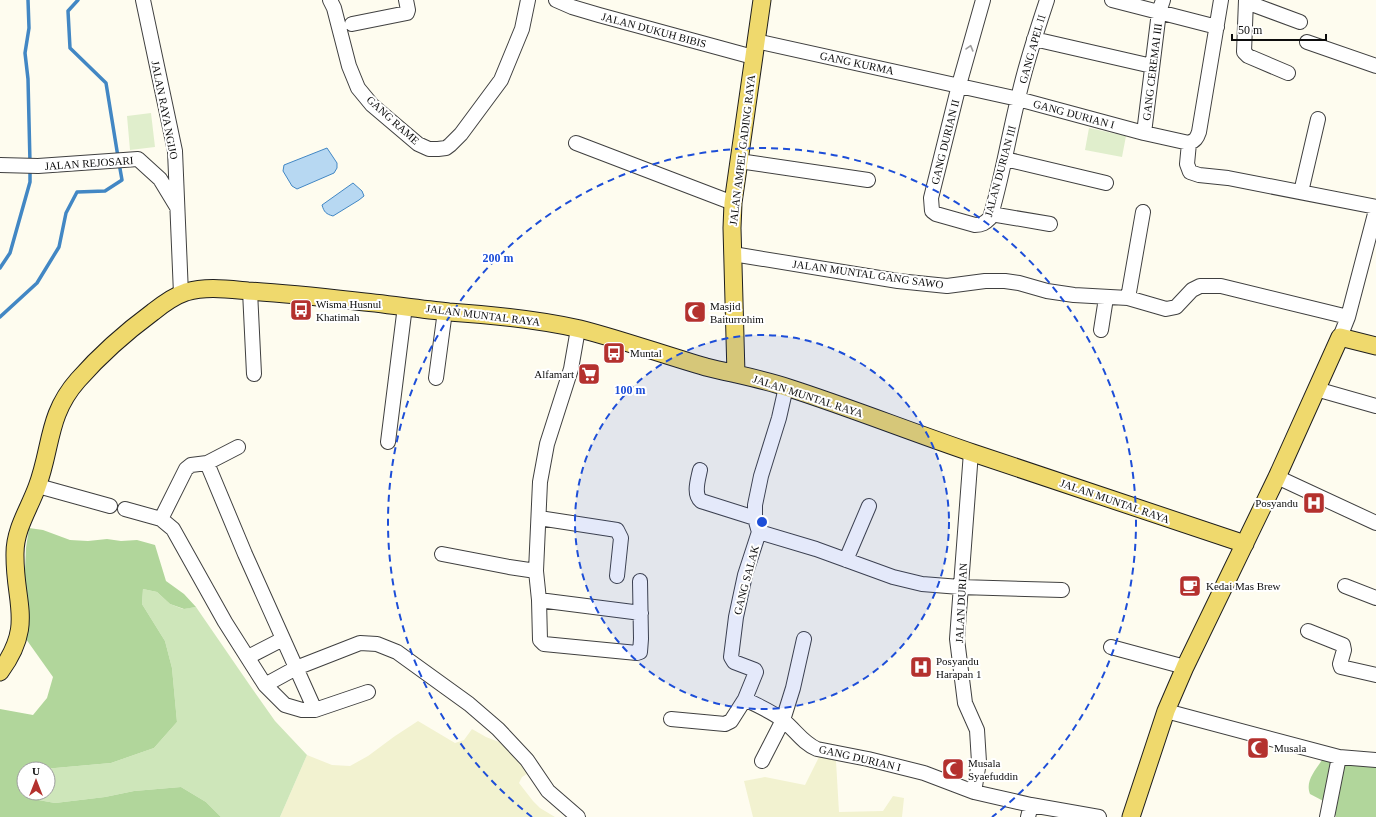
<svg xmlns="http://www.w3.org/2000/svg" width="1376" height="817" font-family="Georgia,serif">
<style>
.farmland{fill:#f2f2d0}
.green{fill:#cee6ba}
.forest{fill:#b1d69b}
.pitch{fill:#e0eecc}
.water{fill:#b7d8f2;stroke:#4287c4}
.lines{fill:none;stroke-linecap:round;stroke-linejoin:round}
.stream{stroke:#4287c4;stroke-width:3.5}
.minor-casing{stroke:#404040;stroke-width:16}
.major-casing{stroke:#1e1e1e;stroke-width:19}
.minor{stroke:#fff;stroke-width:14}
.major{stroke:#efd96d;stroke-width:17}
.oneway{stroke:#9e9e9e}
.ring{fill:none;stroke:#1d4ed8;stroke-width:2;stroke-dasharray:7 5}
.labels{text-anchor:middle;stroke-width:4;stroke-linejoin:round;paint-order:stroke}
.street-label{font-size:11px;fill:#0d0d0d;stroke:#fff}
.poi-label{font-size:11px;fill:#0d0d0d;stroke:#fff;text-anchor:start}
.centre{fill:#1d4ed8;stroke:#fff;stroke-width:2}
.ring-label{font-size:12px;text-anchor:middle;font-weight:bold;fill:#1d4ed8;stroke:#fff;stroke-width:4;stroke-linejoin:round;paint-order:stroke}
</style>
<rect width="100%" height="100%" fill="#fefcef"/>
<path class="farmland" d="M418,721L455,743L464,740L472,729L486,737L499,742L528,766L532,771L522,777L519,783L533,801L540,808L555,817H280L307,755L332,765L350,766L368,756L395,736Z
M820,755L836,761L839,812L883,811L893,796L904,798L902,817H753L744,781L765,777L805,785Z"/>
<path class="green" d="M143,589L157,592L170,604L183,609L196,607L251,687L275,721L307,755L280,817H221L206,802L181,787L134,791L105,797L55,803L33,799L34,793H48V769H44L111,763L154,748L177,722L172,668L165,641L142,604Z"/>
<path class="forest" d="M29,528L43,530L70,540L88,541L107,539L121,541L137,540L155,545L166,581L184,594L196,607L184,609L170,604L157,592L143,589L142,604L165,641L172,668L177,722L154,748L111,763L44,769H24V793H34L33,799L55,803L105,797L134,791L181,787L206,802L221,817H0V709L33,715L47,698L53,677L26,639L24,591L26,548Z
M1322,760L1376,764V817H1336L1331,805L1310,794C1305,781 1315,771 1322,760Z"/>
<path class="pitch" d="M151,113L155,147L130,150L127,116Z
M1089,128L1126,136L1122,157L1085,150Z"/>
<path class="water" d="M327,148L337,163V168L334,173L297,189L292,186L283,171L284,165Z
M353,183L362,191L364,196L359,200L333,216C326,214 324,212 322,205Z"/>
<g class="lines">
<path class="stream" d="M28,0L29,28L25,53L28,79L30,163
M78,0L68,11L70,48L106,83L118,157
M0,268L10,253L30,182V169
M0,317L37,283L59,247L66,213L77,192L105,191L122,180L119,163"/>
<g class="minor-casing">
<path id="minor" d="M143,0L175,151L181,294
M330,0L334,8L349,66L358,88L372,105L418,144L429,149H438L446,148L450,145L461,134L501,80L522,29L528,0
M556,0L572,7L599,15L753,57
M983,0L959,85L931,198L932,211L936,214L975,225C982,225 985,223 990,218C1002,179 1008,139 1018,99C1025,66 1036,33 1047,0
M1112,0L1217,27
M1246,0L1244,52L1248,56L1288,73
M1246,2L1300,22
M352,24L407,13L408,10L406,0
M1034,39L1152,66
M756,41L1018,99L1144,133L1189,143
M1307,42L1376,66
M1144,133L1159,12L1163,0
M576,143L733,203
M1189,143L1187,164L1190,172L1199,175L1228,178L1376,207
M1189,143C1195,141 1197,138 1199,132L1221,0
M1005,159L1106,183
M739,161L868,180
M0,165L38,166L138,159L160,179L177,207
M1301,192L1318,119
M991,214L1050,224
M733,254L898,281L947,286L985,281H1005L1019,283L1047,291L1074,295L1128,298L1166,309L1176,307L1192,290L1200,286H1221L1348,317
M250,291L254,374
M1128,298L1143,212
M578,329L571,369L547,444L540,482L536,571L539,600L540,640L544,644L637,653L640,652L641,639L640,581
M1101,330L1106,298
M1340,337L1348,317L1376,210
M436,378L445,311
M786,387L779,418L761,476L755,505V518L759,532L745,575L736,617L731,657L734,662L755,670L756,672L745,699C758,706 773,712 784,721C796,731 803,743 817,749L868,759L924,773L974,792
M1316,389L1376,406
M388,442L405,306
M971,452L957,639L965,703L977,730L979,762L974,792L1031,805L1099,817
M207,463L245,554L315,710
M700,470C698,480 693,494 701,501L755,518
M1277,477L1376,523
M38,486L110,506
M125,509L161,519L173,529L225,622L265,685L285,705L302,710H315L368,692
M539,518L617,530L621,538L617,576
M161,519L186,469L191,465L207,463L238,447
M759,532L816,549L893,577L922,584L960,587L1062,590
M442,554L509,567L536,571
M846,560L869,506
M1345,586L1376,598
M539,600L641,613
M1308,631L1343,645L1344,650L1340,664L1341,667L1376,675
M1111,647L1185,667
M248,657L283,639
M265,685L296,668L360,643L377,644L397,652L469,704L498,729L527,760L548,791L578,817
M1166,711L1339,757L1376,760
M671,719L725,724L731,721L745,699
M762,761L783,720L793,688L804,639
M1028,817L1031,805
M1327,817L1339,757"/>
</g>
<g class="major-casing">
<path id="major" d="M736,374L732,228L733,203L762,0
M0,672C35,624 14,604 15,553C15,529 29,509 37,487C52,447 47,415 78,380C100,355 126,332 153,312C163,304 174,296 186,292C206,286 227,289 248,291C284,293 320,297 356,301C387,304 418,309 449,312C493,315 537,319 580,329C623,340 664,355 706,367C734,374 762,379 789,388C851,408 911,432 973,453C1063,484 1154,514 1245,544
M1131,817L1166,711L1185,667L1277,477L1340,337L1376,346"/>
</g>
<use href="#minor" class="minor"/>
<use href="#major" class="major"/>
</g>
<defs><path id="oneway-chevron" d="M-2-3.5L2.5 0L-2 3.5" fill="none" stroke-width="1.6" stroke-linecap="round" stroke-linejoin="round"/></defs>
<use class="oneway" href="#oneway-chevron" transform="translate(970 48) rotate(-74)"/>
<circle cx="762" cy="522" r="187" fill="#1d4ed8" fill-opacity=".12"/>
<g class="ring">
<circle cx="762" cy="522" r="187"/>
<path d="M532 817A374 374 0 1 1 992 817"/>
</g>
<defs>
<g id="bus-square" transform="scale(1.15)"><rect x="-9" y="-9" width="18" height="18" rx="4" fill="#b4312e" stroke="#fff"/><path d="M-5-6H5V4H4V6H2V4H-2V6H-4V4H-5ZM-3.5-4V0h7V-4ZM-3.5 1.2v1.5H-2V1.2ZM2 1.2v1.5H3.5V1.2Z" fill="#fff"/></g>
<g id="mosque-square" transform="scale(1.15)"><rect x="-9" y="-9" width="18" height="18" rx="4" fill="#b4312e" stroke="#fff"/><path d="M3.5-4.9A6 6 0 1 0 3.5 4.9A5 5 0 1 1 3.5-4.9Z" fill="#fff"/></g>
<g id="supermarket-square" transform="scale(1.15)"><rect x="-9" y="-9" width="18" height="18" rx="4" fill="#b4312e" stroke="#fff"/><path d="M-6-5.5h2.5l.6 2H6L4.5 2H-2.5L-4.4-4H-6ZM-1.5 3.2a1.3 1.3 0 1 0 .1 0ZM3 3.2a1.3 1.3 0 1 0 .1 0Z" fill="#fff"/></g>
<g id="hospital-square" transform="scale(1.15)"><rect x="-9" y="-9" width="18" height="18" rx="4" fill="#b4312e" stroke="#fff"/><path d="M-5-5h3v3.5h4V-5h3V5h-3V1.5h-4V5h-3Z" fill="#fff"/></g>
<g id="cafe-square" transform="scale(1.15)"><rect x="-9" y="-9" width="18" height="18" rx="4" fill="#b4312e" stroke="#fff"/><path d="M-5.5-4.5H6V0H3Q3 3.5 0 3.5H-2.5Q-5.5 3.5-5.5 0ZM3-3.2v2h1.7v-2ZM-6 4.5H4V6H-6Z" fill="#fff"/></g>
</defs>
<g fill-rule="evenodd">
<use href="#bus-square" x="301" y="310"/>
<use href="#mosque-square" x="695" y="312"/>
<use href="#bus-square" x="614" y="353"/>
<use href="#supermarket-square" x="589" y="374"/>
<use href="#hospital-square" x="1314" y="503"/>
<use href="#cafe-square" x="1190" y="586"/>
<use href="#hospital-square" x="921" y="667"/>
<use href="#mosque-square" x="1258" y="748"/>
<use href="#mosque-square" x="953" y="769"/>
</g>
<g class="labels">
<g class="street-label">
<text transform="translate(654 30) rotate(15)" y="4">JALAN DUKUH BIBIS</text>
<text transform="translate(1032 49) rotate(-74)" y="4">GANG APEL II</text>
<text transform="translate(857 63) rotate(12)" y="4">GANG KURMA</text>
<text transform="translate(1152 72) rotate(-83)" y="4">GANG CEREMAI III</text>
<text transform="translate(165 110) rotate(79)" y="4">JALAN RAYA NGIJO</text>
<text transform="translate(1074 114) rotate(15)" y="4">GANG DURIAN I</text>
<text transform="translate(393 120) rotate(42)" y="4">GANG RAME</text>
<text transform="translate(945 142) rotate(-76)" y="4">GANG DURIAN II</text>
<text transform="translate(742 150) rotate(-83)" y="4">JALAN AMPEL GADING RAYA</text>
<text transform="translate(89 163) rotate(-4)" y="4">JALAN REJOSARI</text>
<text transform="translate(1000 171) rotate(-75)" y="4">JALAN DURIAN III</text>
<text transform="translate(868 274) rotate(8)" y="4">JALAN MUNTAL GANG SAWO</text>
<text transform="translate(483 315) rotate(7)" y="4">JALAN MUNTAL RAYA</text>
<text transform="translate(808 396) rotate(18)" y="4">JALAN MUNTAL RAYA</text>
<text transform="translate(1115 501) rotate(19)" y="4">JALAN MUNTAL RAYA</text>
<text transform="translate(746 580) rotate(-75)" y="4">GANG SALAK</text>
<text transform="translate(961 603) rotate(-87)" y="4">JALAN DURIAN</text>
<text transform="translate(860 758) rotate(13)" y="4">GANG DURIAN I</text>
</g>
<g class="poi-label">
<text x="316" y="308">Wisma Husnul<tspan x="316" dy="13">Khatimah</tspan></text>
<text x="710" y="310">Masjid<tspan x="710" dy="13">Baiturrohim</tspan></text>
<text x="630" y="357">Muntal</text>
<text x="574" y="378" text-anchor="end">Alfamart</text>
<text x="1298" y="507" text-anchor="end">Posyandu</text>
<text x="1206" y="590">Kedai Mas Brew</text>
<text x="936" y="665">Posyandu<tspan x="936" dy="13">Harapan 1</tspan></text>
<text x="1274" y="752">Musala</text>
<text x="968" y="767">Musala<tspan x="968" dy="13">Syaefuddin</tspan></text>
</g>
</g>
<circle cx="762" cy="522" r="6" class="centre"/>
<g class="ring-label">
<text x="498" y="262">200 m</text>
<text x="630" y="394">100 m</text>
</g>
<g transform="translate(36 781)"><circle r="19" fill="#ffffff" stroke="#9e9e9e"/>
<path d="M0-3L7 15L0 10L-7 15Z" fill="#b4312e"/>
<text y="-6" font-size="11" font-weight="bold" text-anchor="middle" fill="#0d0d0d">U</text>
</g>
<path d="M1232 34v6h94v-6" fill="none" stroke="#0d0d0d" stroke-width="2"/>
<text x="1238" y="34" font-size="12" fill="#0d0d0d" stroke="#ffffff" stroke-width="3" paint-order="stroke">50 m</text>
</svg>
